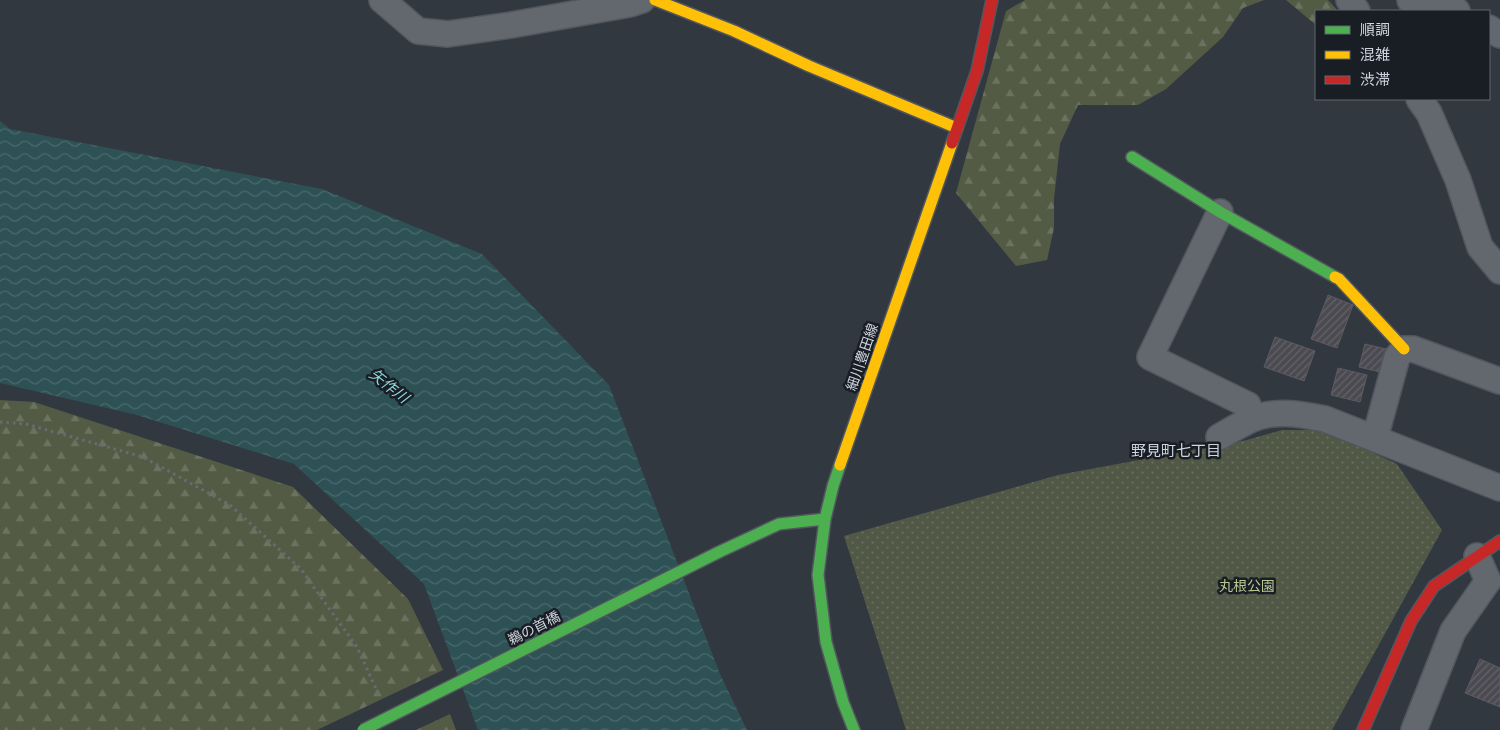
<svg xmlns="http://www.w3.org/2000/svg" width="1500" height="730" font-family="Inter,'Noto Sans JP',sans-serif">
<style>
.forest{fill:url(#forest-firs)}
.park{fill:url(#park-dots)}
.water{fill:url(#water-waves)}
.building{fill:url(#building-hatch);stroke:#5c5b62}
.lines{fill:none;stroke-linecap:round;stroke-linejoin:round}
.street-casing{stroke:#52565e;stroke-width:28}
.fast-casing{stroke:#52565e;stroke-width:14}
.slow-casing{stroke:#52565e;stroke-width:14}
.jam-casing{stroke:#52565e;stroke-width:14}
.path{stroke:#686c72;stroke-width:3;stroke-dasharray:2.5 4;stroke-linecap:butt}
.street{stroke:#63686f;stroke-width:25}
.fast{stroke:#4caf50;stroke-width:11}
.slow{stroke:#ffc107;stroke-width:11}
.jam{stroke:#c62828;stroke-width:11}
.fast-bridge-casing{stroke:#52565e;stroke-width:14;stroke-linecap:butt}
.fast-bridge{stroke:#4caf50;stroke-width:11}
.labels{text-anchor:middle;stroke-width:5;stroke-linejoin:round;paint-order:stroke}
.street-label{font-size:14px;fill:#ced5df;stroke:#191e25}
.park-label{font-size:14px;fill:#b7c892;stroke:#191e25}
.water-label{font-size:15px;font-style:italic;fill:#8cd7dc;stroke:#191e25}
.neighbourhood-label{font-size:15px;fill:#ced5df;stroke:#191e25}
</style>
<defs>
<pattern id="forest-firs" width="22" height="20" patternUnits="userSpaceOnUse" patternTransform="scale(1.25)"><rect width="22" height="20" fill="#545b44"/><path d="M5 1l3.5 6h-7zM16 11l3.5 6h-7z" fill="#6b725f"/></pattern>
<pattern id="park-dots" width="8" height="8" patternUnits="userSpaceOnUse" patternTransform="scale(1.25)"><rect width="8" height="8" fill="#515846"/><path d="M2 2h.1M6 6h.1" fill="none" stroke="#696f60" stroke-width="1.8" stroke-linecap="round"/></pattern>
<pattern id="water-waves" width="16" height="10" patternUnits="userSpaceOnUse" patternTransform="scale(1.25)"><rect width="16" height="10" fill="#2d5155"/><path d="M0 5q4-4 8 0t8 0" fill="none" stroke="#4a696d"/></pattern>
<pattern id="building-hatch" width="6" height="6" patternUnits="userSpaceOnUse" patternTransform="scale(1.25)"><rect width="6" height="6" fill="#4c4a51"/><path d="M-1 1l2-2M0 6l6-6M5 7l2-2" fill="none" stroke="#65636a"/></pattern>
</defs>
<rect width="100%" height="100%" fill="#323840"/>
<path class="forest" d="M1025,0H1264L1243,8L1223,37L1166,89L1138,105H1078L1060,144L1054,199V228L1047,260L1016,266L956,193L1006,11Z
M1286,0H1328L1338,11H1316V25Z
M0,400L34,402L293,487L408,599L443,670L317,730H0Z
M450,714L456,730H416Z"/>
<path class="park" d="M1282,430H1324L1397,464L1442,530L1332,730H906L844,536L1058,475L1247,440Z"/>
<path class="water" d="M0,121L10,129L322,189L482,254L609,385L720,674L747,730H478L424,584L294,464L137,415L0,383Z"/>
<path class="building" d="M1328,295L1353,305L1337,348L1311,339Z
M1275,337L1315,351L1304,381L1264,367Z
M1365,344L1386,349L1380,372L1359,367Z
M1338,368L1367,375L1360,402L1331,395Z
M1480,659L1500,668V707L1465,693Z"/>
<g class="lines">
<g class="street-casing">
<path id="street" d="M382,0L418,31L448,34L511,25L630,4L642,0
M1349,0L1357,11
M1410,0L1457,11
M1489,28L1500,35
M1419,99L1429,113L1458,180L1480,247L1500,271
M1220,212L1150,357L1248,405L1252,419
M1219,437C1229,431 1240,425 1250,420C1273,409 1301,414 1325,419L1500,488
M1375,438L1397,357L1404,349H1413L1500,381
M1414,730L1453,631L1488,581L1477,556"/>
</g>
<g class="fast-casing">
<path id="fast" d="M1132,157L1220,212L1335,277
M840,465L833,486L825,519L818,575L826,642L843,702L854,730
M719,552L779,524L825,519"/>
</g>
<g class="slow-casing">
<path id="slow" d="M655,0L734,31L809,66L957,128
M1335,277L1339,279L1404,349
M840,465L952,143"/>
</g>
<g class="jam-casing">
<path id="jam" d="M952,143L977,71L992,0
M1363,730L1411,621L1434,586L1500,541"/>
</g>
<path class="path" d="M0,422L26,424L143,457L230,505L300,568L357,647L378,693"/>
<use href="#street" class="street"/>
<use href="#fast" class="fast"/>
<use href="#slow" class="slow"/>
<use href="#jam" class="jam"/>
<g class="fast-bridge-casing">
<path id="fast-bridge" d="M363,730L719,552"/>
</g>
<use href="#fast-bridge" class="fast-bridge"/>
</g>
<g class="labels">
<g class="street-label">
<text transform="translate(862 357) rotate(-71)" y="5">細川豊田線</text>
<text transform="translate(534 628) rotate(-27)" y="5">鵜の首橋</text>
</g>
<g class="park-label">
<text x="1247" y="591">丸根公園</text>
</g>
<g class="water-label">
<text transform="translate(389 386) rotate(38)" y="5">矢作川</text>
</g>
<g class="neighbourhood-label">
<text x="1176" y="456">野見町七丁目</text>
</g>
</g>
<rect x="1315" y="10" width="175" height="90" fill="#191e25" stroke="#61676f"/>
<rect x="1325" y="26" width="25" height="8" fill="#4caf50" stroke="#61676f"/>
<text x="1360" y="35" font-size="15" fill="#ced5df">順調</text>
<rect x="1325" y="51" width="25" height="8" fill="#ffc107" stroke="#61676f"/>
<text x="1360" y="60" font-size="15" fill="#ced5df">混雑</text>
<rect x="1325" y="76" width="25" height="8" fill="#c62828" stroke="#61676f"/>
<text x="1360" y="85" font-size="15" fill="#ced5df">渋滞</text>
</svg>
